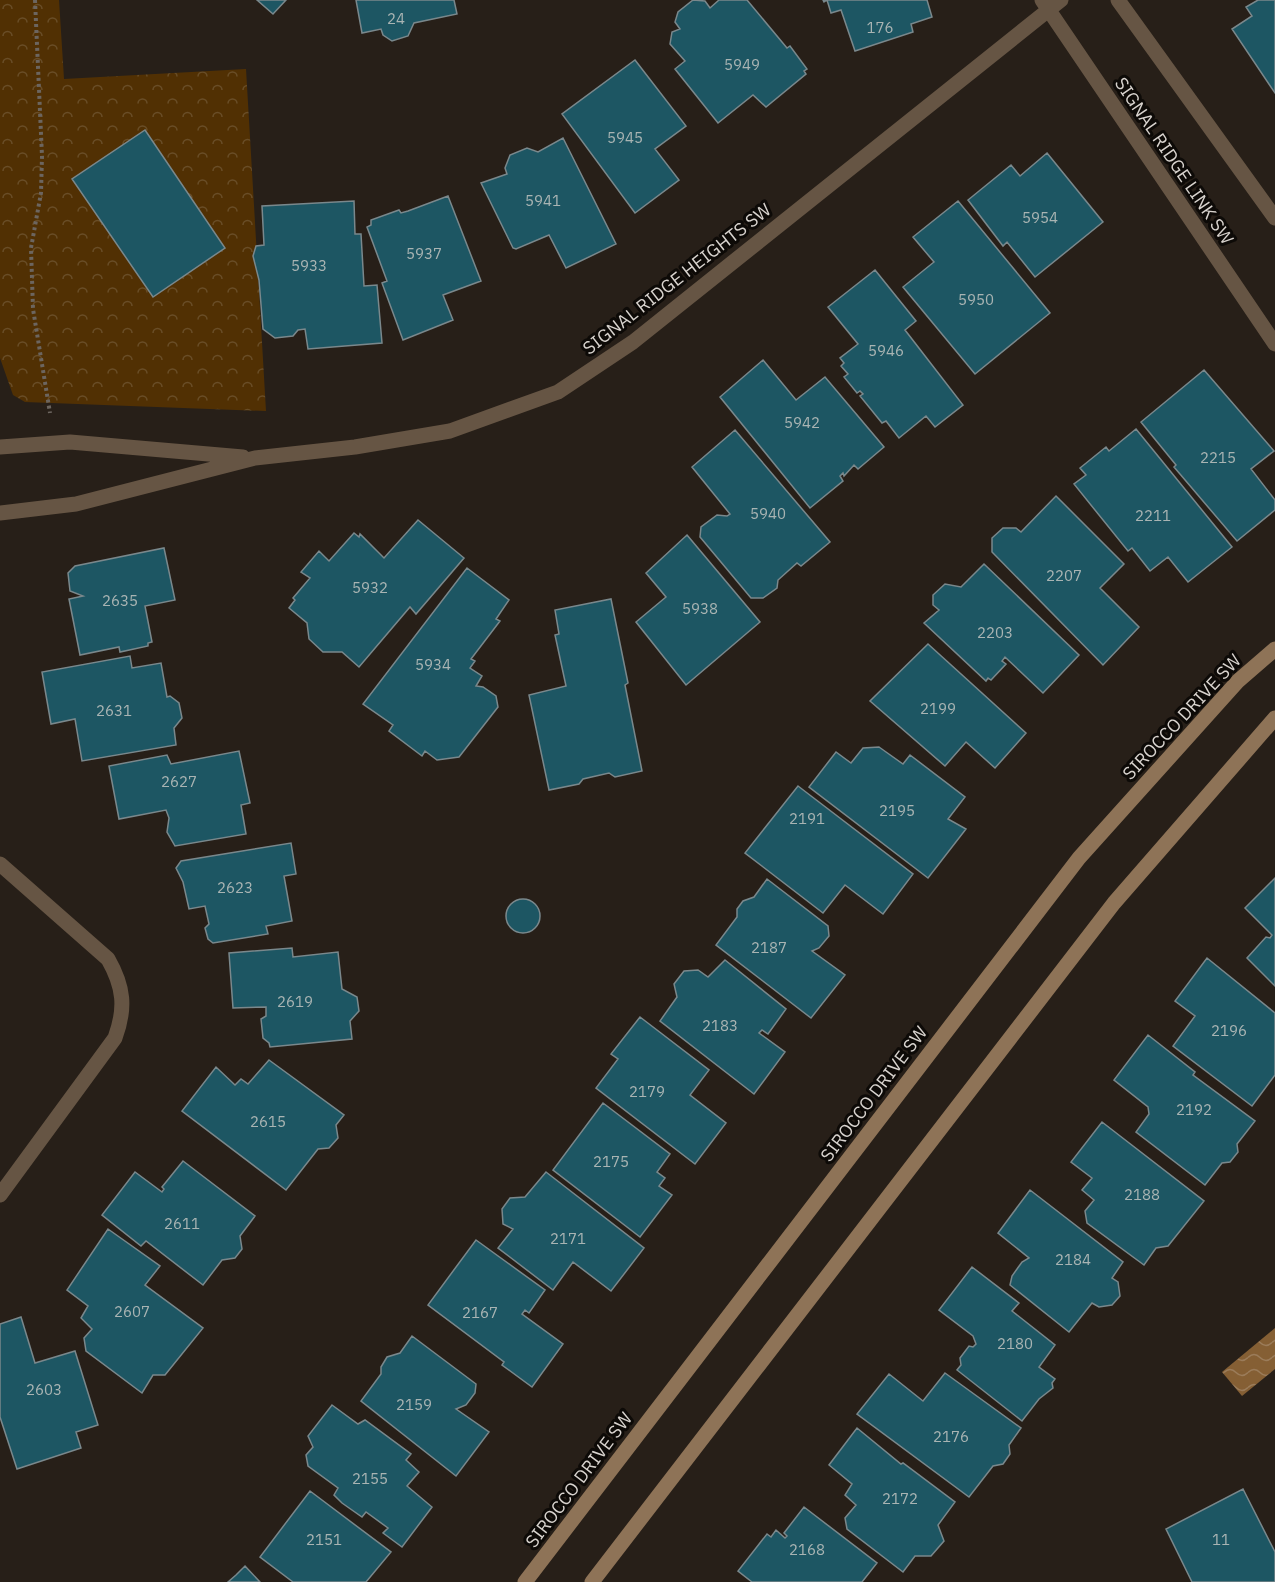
<svg xmlns="http://www.w3.org/2000/svg" width="1275" height="1582" font-family="'IBM Plex Sans',sans-serif">
<style>
.forest{fill:url(#forest-crowns)}
.water{fill:url(#water-waves)}
.building{fill:#1d5663;stroke:#7a888c;stroke-width:1.5}
.lines{fill:none;stroke-linecap:round;stroke-linejoin:round}
.path{stroke:#6c655f;stroke-width:4;stroke-dasharray:3 3;stroke-linecap:butt}
.street{stroke:#654;stroke-width:15}
.secondary{stroke:#8e7357;stroke-width:15}
.labels{text-anchor:middle;stroke-width:6;stroke-linejoin:round;paint-order:stroke}
.number-label{font-size:15px;fill:#a9b4b3}
.street-label{font-size:18px;fill:#d8d3ce;stroke:#0d0a07}
</style>
<defs>
<pattern id="forest-crowns" width="20" height="18" patternUnits="userSpaceOnUse" patternTransform="scale(1.5)"><rect width="20" height="18" fill="#513003"/><path d="M2 6a3 3 0 1 1 6 0M12 15a3 3 0 1 1 6 0" fill="none" stroke="#694d27"/></pattern>
<pattern id="water-waves" width="16" height="10" patternUnits="userSpaceOnUse" patternTransform="scale(1.5)"><rect width="16" height="10" fill="#855f34"/><path d="M0 5q4-4 8 0t8 0" fill="none" stroke="#9b7c5a"/></pattern>
</defs>
<rect width="100%" height="100%" fill="#271f18"/>
<path class="forest" d="M0,0H59L64,79L246,69L266,411L25,402L13,395L0,358Z"/>
<path class="water" d="M1275,1328V1369L1242,1396L1222,1372Z"/>
<path class="building" d="M257,0H286L273,14Z
M356,0H454L457,14L414,23L408,36L392,41L383,35L381,29L362,33Z
M693,0L705,1L710,8L719,0H747L787,48L790,46L807,69L804,71L806,74L766,107L753,95L718,123L675,69L685,61L670,44L672,32L680,29L675,22L678,12Z
M823,0H927L932,17L911,24L913,32L855,51L841,10L831,13L827,0L824,2Z
M1258,0H1275V93L1232,29L1252,16L1246,7Z
M635,60L686,126L655,149L679,180L635,213L562,114Z
M145,130L225,248L153,297L72,179Z
M563,138L616,244L566,268L549,235L516,249L513,248L481,183L507,174L505,168L510,155L527,148L538,152Z
M1047,153L1103,222L1035,277L1007,242L1003,246L968,200L1011,165L1020,176Z
M448,196L481,281L443,295L453,320L403,340L382,283L387,281L367,227L371,225V220L399,210L401,213L408,211Z
M354,201L355,234H361L364,286L377,285L382,343L308,349L305,329L298,330L293,336L275,338L263,329L259,280L253,256L256,246L264,245L262,206Z
M958,201L1050,313L975,374L903,287L934,262L913,237Z
M875,270L916,321L905,330L963,405L935,427L926,416L899,438L886,421L882,423L860,396L863,394L860,391L857,393L844,377L848,374L841,366L844,363L840,358L858,344L828,307Z
M763,360L796,400L825,377L884,447L858,469L854,465L844,476L843,473L840,476L843,481L810,508L720,397Z
M1204,370L1274,451L1251,469L1275,500V510L1237,541L1174,467L1176,465L1141,422Z
M1136,429L1232,547L1188,582L1168,557L1150,571L1132,548L1128,551L1074,484L1086,475L1080,468L1106,447L1109,451Z
M735,430L830,542L801,566L797,563L778,580L777,588L763,598H751L700,537L701,527L717,515L727,516L730,514L692,467Z
M1056,496L1124,564L1100,588L1139,627L1103,665L992,552V538L1003,528H1016L1021,532Z
M418,520L464,558L416,614L410,607L359,667L342,652H323L309,639L307,623L289,608L295,600L293,598L310,578L301,572L319,551L329,561L354,533L359,537L360,534L384,558Z
M687,535L760,622L686,685L636,622L666,597L646,573Z
M164,548L175,600L145,606L152,642L148,643V646L120,652L119,647L80,655L69,599L83,596L70,591L68,573L75,566Z
M984,564L1079,655L1043,693L1005,657L1002,661L1006,664L991,680L988,678L986,681L924,623L939,610L933,605V595L945,584L961,587Z
M467,568L509,600L496,619L500,621L471,659L475,661L470,668L482,676L476,686L483,687L496,696L498,707L459,757L437,760L425,751L422,756L389,731L393,725L363,704Z
M611,599L628,683L625,685L642,771L615,777L609,773L583,779L579,784L549,790L529,695L566,686L555,635L559,634L555,610Z
M928,644L1026,733L995,768L966,742L945,766L870,701Z
M130,656L132,668L161,663L167,697L170,696L179,703L182,718L174,728L176,745L82,761L75,719L51,724L42,672Z
M879,747L903,764L910,755L965,797L948,819L966,829L928,878L809,787L836,752L851,763L863,748Z
M239,751L250,803L241,805L246,834L175,846L167,832L169,818L166,810L119,819L109,766L167,755L171,764Z
M798,786L913,874L883,914L845,885L823,913L745,853Z
M291,843L296,874L284,876L292,921L266,926L268,934L213,943L208,939L205,928L209,924L205,906L189,909L183,882L176,868L181,861Z
M1275,878V986L1247,958L1266,937L1270,938L1272,935L1245,908Z
M767,879L828,926L829,936L819,948L812,951L845,975L811,1018L716,945L737,917V909L743,901L754,897Z
M506 916a17 17 0 1 1 34 0a17 17 0 1 1-34 0Z
M292,948L293,957L338,952L342,989L357,997L359,1011L350,1021L352,1039L270,1047L269,1043L263,1038L261,1019L266,1016V1007L233,1008L229,953Z
M1207,958L1275,1013V1075L1252,1106L1173,1046L1195,1016L1175,1001Z
M725,960L786,1009L768,1034L762,1030L759,1033L785,1052L754,1094L660,1021L677,997L674,984L684,971L698,970L708,977Z
M640,1017L709,1070L690,1095L726,1123L695,1164L596,1088L618,1059L611,1054Z
M1148,1035L1195,1072L1193,1075L1255,1121L1237,1144L1238,1152L1230,1162L1222,1163L1205,1185L1136,1132L1149,1114L1148,1107L1114,1080Z
M269,1060L344,1115L336,1125L338,1138L329,1148L318,1149L286,1190L182,1111L216,1067L235,1085L241,1079L248,1084Z
M603,1103L670,1154L657,1172L665,1178L659,1186L672,1195L640,1237L553,1170Z
M1102,1122L1204,1201L1168,1246L1156,1248L1144,1265L1087,1223L1085,1211L1094,1200L1082,1190L1092,1178L1071,1162Z
M183,1161L255,1216L240,1236L242,1249L235,1258L222,1260L203,1285L146,1241L141,1246L102,1215L135,1172L162,1192L164,1189L162,1187Z
M546,1172L644,1248L611,1291L573,1262L553,1290L498,1248L513,1229L503,1224L502,1209L510,1198L525,1197Z
M1030,1190L1123,1262L1112,1278L1118,1282L1120,1296L1112,1305L1099,1307L1092,1303L1069,1332L1010,1285L1012,1276L1022,1262L1029,1258L998,1233Z
M108,1229L160,1266L145,1285L203,1328L165,1375H153L142,1393L86,1351L84,1338L92,1329L81,1318L88,1306L67,1290Z
M476,1240L545,1290L529,1313L525,1310L522,1314L563,1344L532,1387L502,1365L504,1362L428,1305Z
M972,1267L1019,1303L1012,1311L1055,1345L1039,1367L1055,1379L1052,1383L1053,1388L1039,1399L1022,1421L957,1370L961,1365L960,1358L969,1346L973,1347L976,1344L973,1336L939,1310Z
M21,1317L35,1363L75,1351L98,1425L76,1432L81,1448L17,1469L0,1417V1324Z
M412,1336L476,1384L475,1393L466,1405L456,1409L489,1432L456,1476L361,1401L381,1374V1367L387,1357L400,1353Z
M945,1373L1021,1428L1009,1445L1010,1454L1003,1464L993,1466L969,1497L857,1414L889,1374L923,1401Z
M332,1405L358,1424L365,1420L411,1454L406,1460L419,1472L407,1486L432,1507L402,1547L383,1533L388,1528L366,1512L362,1517L342,1503L334,1495L338,1488L308,1466L306,1455L313,1447L308,1436Z
M857,1428L901,1464L903,1463L955,1502L938,1525L944,1541L931,1556H915L903,1572L847,1529L845,1518L856,1505L845,1495L852,1484L829,1465Z
M1243,1489L1275,1552V1582H1192L1166,1529Z
M310,1491L391,1552L366,1582H293L260,1557Z
M804,1507L877,1563L862,1582H752L738,1571L767,1534L771,1537L776,1530L785,1538L787,1536L784,1533Z
M245,1566L260,1582H228L236,1575Z"/>
<g class="lines">
<path class="path" d="M35,0L42,156L41,193L31,248L33,309L50,413"/>
<path class="street" d="M1042,0L1275,344
M1118,0L1275,218
M0,447L70,442L243,457
M0,513L76,504L255,458L355,447L450,431L558,392L633,342L1061,0
M0,864L108,959C124,987 126,1008 115,1038L0,1195"/>
<path class="secondary" d="M525,1582L1079,858L1238,681L1275,649
M592,1582L1114,903L1275,718"/>
</g>
<g class="labels">
<g class="number-label">
<text x="396" y="24">24</text>
<text x="880" y="33">176</text>
<text x="742" y="70">5949</text>
<text x="625" y="143">5945</text>
<text x="543" y="206">5941</text>
<text x="1040" y="223">5954</text>
<text x="424" y="259">5937</text>
<text x="309" y="271">5933</text>
<text x="976" y="305">5950</text>
<text x="886" y="356">5946</text>
<text x="802" y="428">5942</text>
<text x="1218" y="463">2215</text>
<text x="768" y="519">5940</text>
<text x="1153" y="521">2211</text>
<text x="1064" y="581">2207</text>
<text x="370" y="593">5932</text>
<text x="120" y="606">2635</text>
<text x="700" y="614">5938</text>
<text x="995" y="638">2203</text>
<text x="433" y="670">5934</text>
<text x="938" y="714">2199</text>
<text x="114" y="716">2631</text>
<text x="179" y="787">2627</text>
<text x="897" y="816">2195</text>
<text x="807" y="824">2191</text>
<text x="235" y="893">2623</text>
<text x="769" y="953">2187</text>
<text x="295" y="1007">2619</text>
<text x="720" y="1031">2183</text>
<text x="1229" y="1036">2196</text>
<text x="647" y="1097">2179</text>
<text x="1194" y="1115">2192</text>
<text x="268" y="1127">2615</text>
<text x="611" y="1167">2175</text>
<text x="1142" y="1200">2188</text>
<text x="182" y="1229">2611</text>
<text x="568" y="1244">2171</text>
<text x="1073" y="1265">2184</text>
<text x="132" y="1317">2607</text>
<text x="480" y="1318">2167</text>
<text x="1015" y="1349">2180</text>
<text x="44" y="1395">2603</text>
<text x="414" y="1410">2159</text>
<text x="951" y="1442">2176</text>
<text x="370" y="1484">2155</text>
<text x="900" y="1504">2172</text>
<text x="324" y="1545">2151</text>
<text x="1221" y="1545">11</text>
<text x="807" y="1555">2168</text>
</g>
<g class="street-label">
<text transform="translate(1174 161) rotate(56)" y="6">SIGNAL RIDGE LINK SW</text>
<text transform="translate(677 279) rotate(-38)" y="6">SIGNAL RIDGE HEIGHTS SW</text>
<text transform="translate(1182 717) rotate(-47)" y="6">SIROCCO DRIVE SW</text>
<text transform="translate(874 1094) rotate(-53)" y="6">SIROCCO DRIVE SW</text>
<text transform="translate(579 1480) rotate(-53)" y="6">SIROCCO DRIVE SW</text>
</g>
</g>
</svg>
